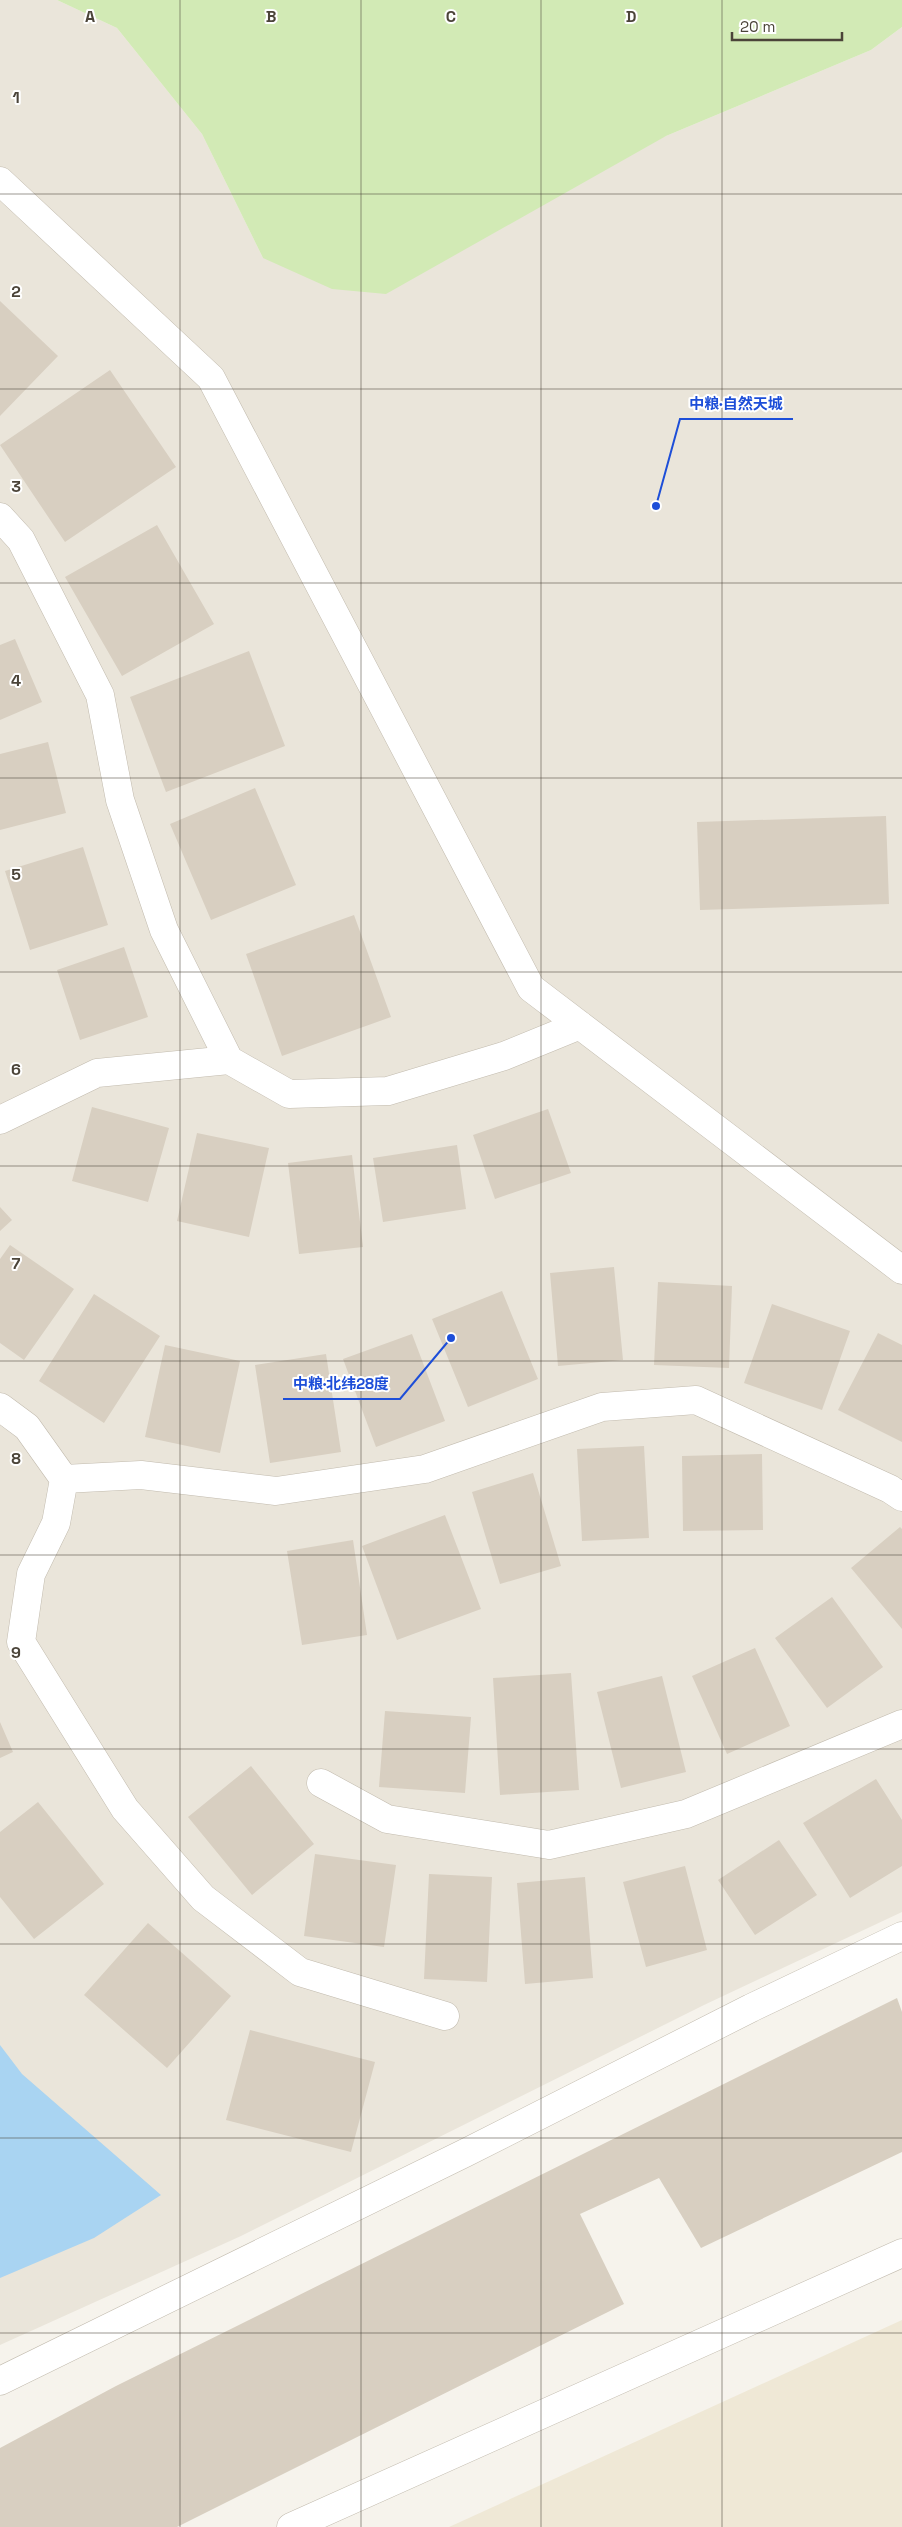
<svg xmlns="http://www.w3.org/2000/svg" width="902" height="2527" font-family="'Space Grotesk','Noto Sans SC',sans-serif">
<style>
.residential{fill:#eae5da}
.education{fill:#efe8d6}
.green{fill:#d2eab5}
.water{fill:#a9d4f2}
.building{fill:#d8cfc1}
.lines{fill:none;stroke-linecap:round;stroke-linejoin:round}
.street-casing{stroke:#c2bbae;stroke-width:29}
.street{stroke:#fff;stroke-width:28}
.grid{fill:none;stroke:#4b4439;stroke-width:1;stroke-opacity:0.55}
.grid-label{font-size:16px;text-anchor:middle;font-weight:bold;fill:#4b4439;stroke:#fff;stroke-width:4;stroke-linejoin:round;paint-order:stroke}
.leader{fill:none;stroke:#1d4ed8;stroke-width:2}
.callout-dot{fill:#1d4ed8;stroke:#fff;stroke-width:2}
.callout-label{font-size:15px;text-anchor:middle;font-weight:bold;fill:#1d4ed8;stroke:#fff;stroke-width:4;stroke-linejoin:round;paint-order:stroke}
</style>
<rect width="100%" height="100%" fill="#f6f3ec"/>
<path class="residential" d="M0,0H57L117,28L202,134L263,258L666,136L871,50L902,27V1912L704,2005L241,2236L0,2345Z"/>
<path class="education" d="M902,2320V2527H449Z"/>
<path class="green" d="M57,0H902V27L871,50L666,136L386,294L332,289L263,258L202,134L117,28Z"/>
<path class="water" d="M0,2045L22,2074L161,2195L94,2238L0,2278Z"/>
<path class="building" d="M0,301L58,356L0,416Z
M110,370L176,467L65,542L0,445Z
M157,525L214,624L122,676L65,577Z
M15,639L42,702L0,720V645Z
M249,651L285,746L166,792L130,697Z
M48,742L66,813L0,830V754Z
M255,788L296,885L211,920L170,824Z
M886,816L889,904L700,910L697,822Z
M83,847L108,925L30,950L5,871Z
M354,915L391,1017L282,1056L246,954Z
M124,947L148,1017L80,1040L57,970Z
M92,1107L169,1128L148,1202L72,1181Z
M548,1109L571,1173L495,1199L473,1135Z
M197,1133L269,1148L249,1237L177,1221Z
M457,1145L466,1209L383,1222L373,1158Z
M352,1155L363,1247L299,1254L288,1163Z
M0,1207L12,1220L0,1231Z
M10,1245L74,1289L24,1360L0,1343V1259Z
M614,1267L623,1360L558,1366L550,1273Z
M658,1282L732,1286L729,1368L654,1365Z
M502,1291L538,1379L468,1407L432,1319Z
M94,1294L160,1336L104,1423L39,1381Z
M772,1304L850,1331L822,1410L744,1383Z
M878,1333L902,1345V1442L838,1410Z
M412,1334L445,1421L376,1447L343,1359Z
M165,1345L240,1361L220,1453L145,1437Z
M326,1354L341,1452L270,1463L255,1365Z
M644,1446L649,1538L582,1541L577,1449Z
M762,1454L763,1530L683,1531L682,1456Z
M533,1473L561,1566L500,1584L472,1492Z
M445,1515L481,1609L397,1640L362,1546Z
M900,1527L902,1529V1629L851,1568Z
M353,1540L367,1635L302,1645L287,1551Z
M832,1597L883,1667L827,1708L775,1638Z
M755,1648L790,1726L727,1754L692,1676Z
M571,1673L579,1790L500,1795L493,1678Z
M662,1676L686,1772L621,1788L597,1692Z
M385,1711L471,1717L465,1793L379,1787Z
M0,1722L13,1752L0,1758Z
M251,1766L314,1844L252,1895L188,1817Z
M876,1779L902,1820V1866L850,1898L803,1823Z
M38,1802L104,1884L34,1939L0,1897V1832Z
M779,1840L817,1895L755,1935L718,1880Z
M315,1854L396,1865L384,1947L304,1936Z
M685,1866L707,1950L646,1967L623,1882Z
M429,1874L492,1877L487,1982L424,1979Z
M585,1877L593,1978L525,1984L517,1883Z
M148,1923L231,1996L167,2068L84,1995Z
M897,1998L902,2012V2152L701,2248L659,2178L580,2214L624,2304L177,2527H0V2448L116,2386Z
M250,2030L375,2062L351,2152L226,2120Z"/>
<g class="lines">
<g class="street-casing">
<path id="street" d="M0,181L211,378L531,988L902,1270
M0,517L21,540L100,695L120,800L164,930L229,1060L289,1094L388,1091L504,1056L580,1025
M0,1120L97,1073L229,1060
M0,1407L27,1427L64,1479L56,1523L31,1574L21,1642L125,1809L203,1898L300,1972L445,2016
M64,1479L141,1475L276,1491L425,1469L602,1407L696,1400L890,1489L902,1497
M321,1783L387,1819L549,1845L686,1814L902,1724
M0,2381L465,2153L751,2008L902,1936
M291,2527L902,2253"/>
</g>
<use href="#street" class="street"/>
</g>
<path class="grid" d="M180,0V2527M361,0V2527M541,0V2527M722,0V2527M0,194H902M0,389H902M0,583H902M0,778H902M0,972H902M0,1166H902M0,1361H902M0,1555H902M0,1749H902M0,1944H902M0,2138H902M0,2333H902"/>
<g class="grid-label">
<text x="90" y="22">A</text>
<text x="271" y="22">B</text>
<text x="451" y="22">C</text>
<text x="631" y="22">D</text>
<text x="16" y="103">1</text>
<text x="16" y="297">2</text>
<text x="16" y="492">3</text>
<text x="16" y="686">4</text>
<text x="16" y="880">5</text>
<text x="16" y="1075">6</text>
<text x="16" y="1269">7</text>
<text x="16" y="1464">8</text>
<text x="16" y="1658">9</text>
</g>
<path class="leader" d="M656 506L680 419H793M451 1338L400 1399H283"/>
<g class="callout-dot">
<circle cx="656" cy="506" r="5"/>
<circle cx="451" cy="1338" r="5"/>
</g>
<g class="callout-label">
<text x="736" y="409">中粮·自然天城</text>
<text x="341" y="1389">中粮·北纬28度</text>
</g>
<path d="M732 32v8h110v-8" fill="none" stroke="#4b4439" stroke-width="2.5"/>
<text x="740" y="32" font-size="15" fill="#4b4439" stroke="#ffffff" stroke-width="4" paint-order="stroke">20 m</text>
</svg>
